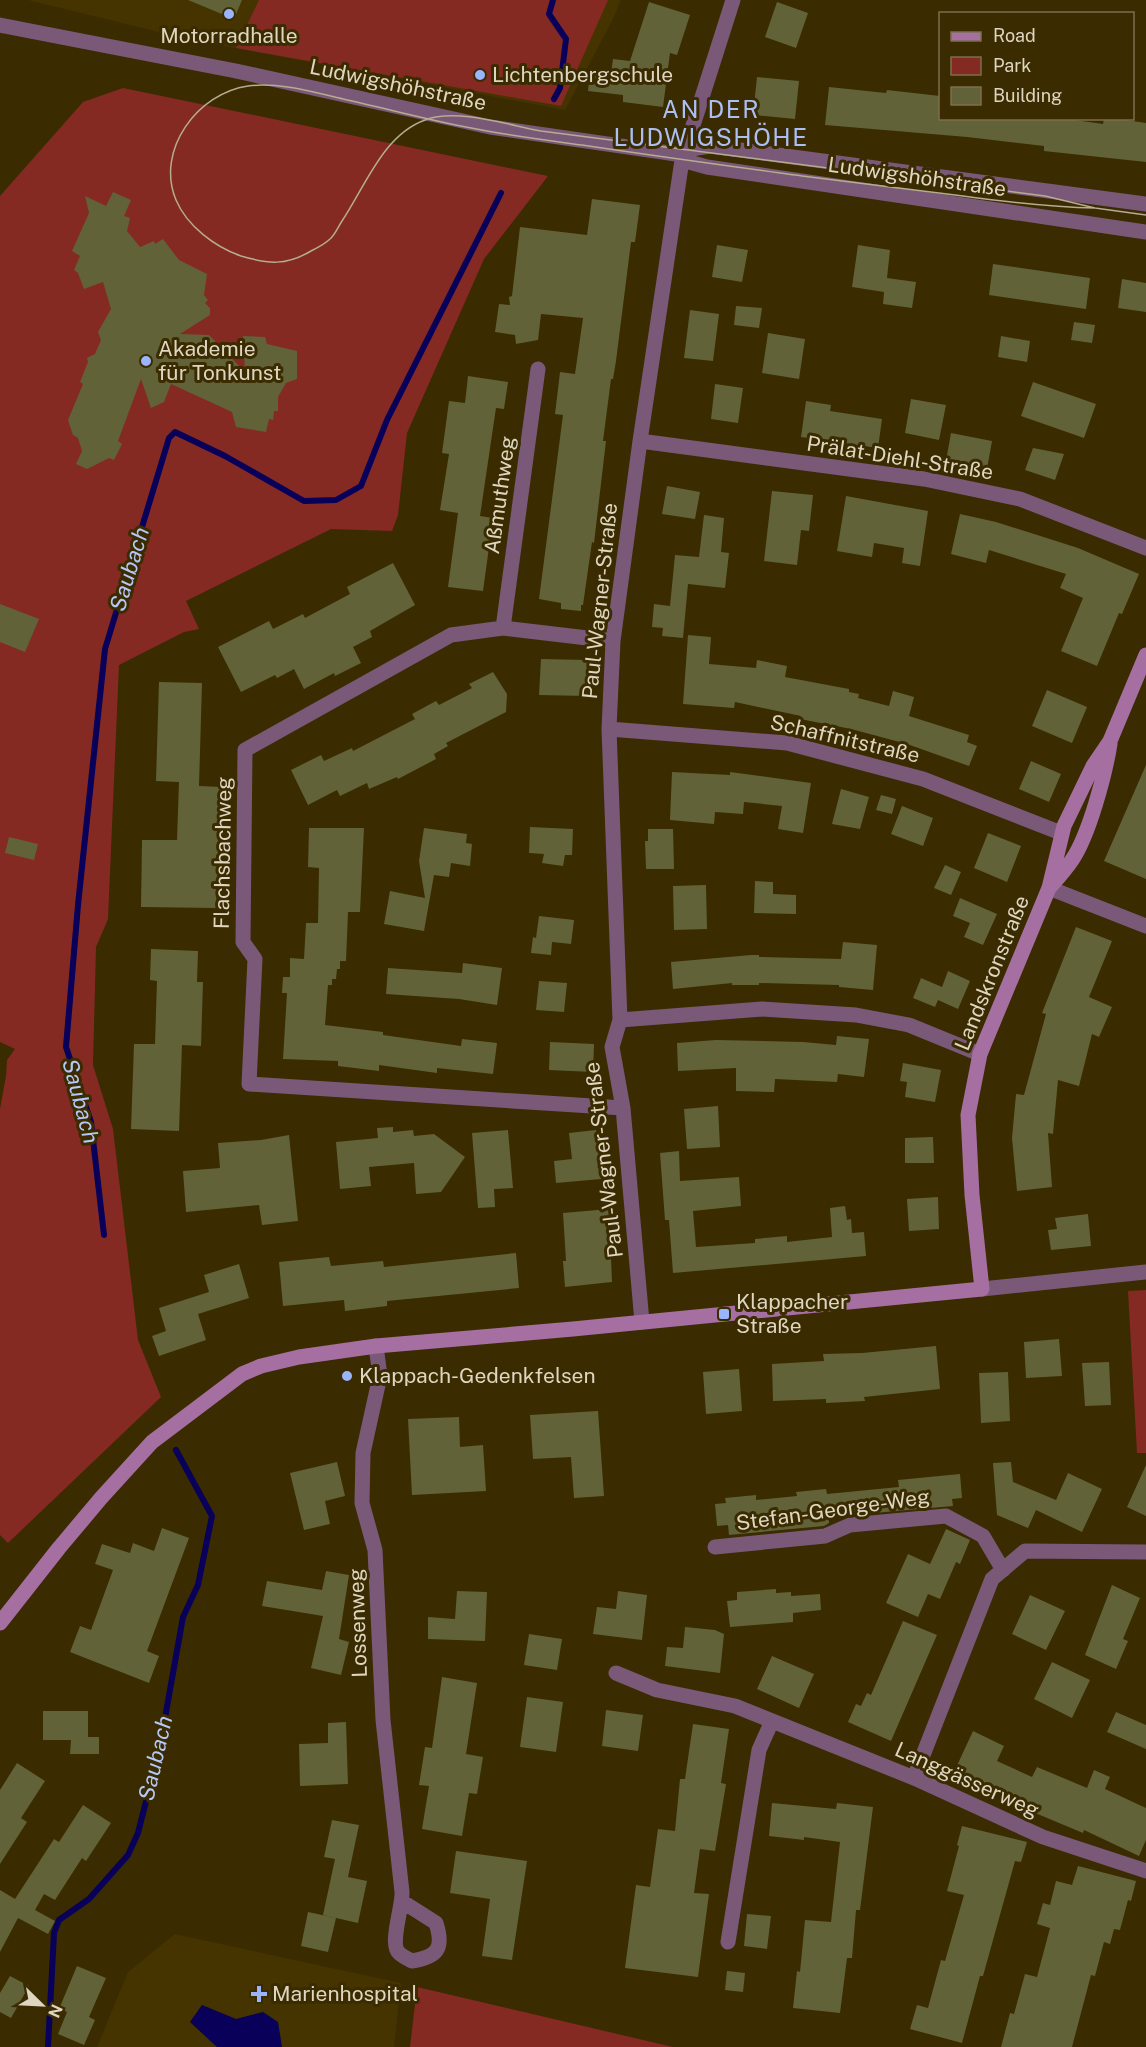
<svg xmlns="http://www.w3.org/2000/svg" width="1146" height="2047" font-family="'Public Sans',sans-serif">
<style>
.built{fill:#453400}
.green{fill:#842a22}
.water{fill:#080059}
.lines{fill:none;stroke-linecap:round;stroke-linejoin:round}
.stream{stroke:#080059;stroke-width:6}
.building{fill:#616238}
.street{stroke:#7a5878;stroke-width:15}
.secondary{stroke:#a56fa2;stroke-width:15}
.tram{stroke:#b5ac91;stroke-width:1.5}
.poi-dot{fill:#9bb5fd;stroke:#3a2b00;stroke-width:2}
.labels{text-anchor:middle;stroke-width:6;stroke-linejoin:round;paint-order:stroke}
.poi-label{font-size:21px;fill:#ded6c0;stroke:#3a2b00;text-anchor:start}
.street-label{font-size:21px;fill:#ded6c0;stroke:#3a2b00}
.water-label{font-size:22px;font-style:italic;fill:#b6c8f8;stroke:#3a2b00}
.quarter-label{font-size:24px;letter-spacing:1.5px;fill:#abbff5;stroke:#3a2b00}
</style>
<rect width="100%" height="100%" fill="#3a2b00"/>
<path class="built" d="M28,0H621L613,19L565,110L187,39Z
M175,1934L401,1983L394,2047H282L278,2022L236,2019L202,2005L190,2022L217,2047H97L128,1972Z"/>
<path class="green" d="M259,0H608L561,106L236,48Z
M123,88L548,176L484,259L407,433L398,515L392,531L331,529L186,601L199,629L184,632L119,665L108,919L96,947L93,1065L113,1129L138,1340L161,1397L8,1543L0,1535V1109L6,1076L7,1060L15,1049L0,1042V196L83,102Z
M1146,1290V1453H1137L1128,1291Z
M417,1987L673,2047H410Z"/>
<path class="water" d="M202,2005L236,2019L263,2012L278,2022L282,2047H217L190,2022Z"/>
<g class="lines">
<path class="stream" d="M553,0L549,14L566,39L560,88L554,99
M104,1235L91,1122L66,1047L78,905L105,649L169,438L175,432L225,456L304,501L336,500L361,486L387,420L501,193
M48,2047L54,1933L59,1920L89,1899L128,1855L138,1833L160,1746L183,1617L198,1585L212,1516L176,1450"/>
</g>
<path class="building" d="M188,0H242L234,19Z
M649,2L690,15L677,55L670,53L663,107L623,102V95L588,91L590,71L611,74L613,59L630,61Z
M777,2L808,13L796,48L765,37Z
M757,77L799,81L795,119L753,115Z
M829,87L886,93L887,90L940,96V118H1061L1103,124L1104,118H1113L1146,123V162L1044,151V146L967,137L825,125Z
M113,192L131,200L124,216L130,218L127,231L140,247L154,241L155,244L163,239L179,260L207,274L204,295L208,300L205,303L210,308V315L180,334L209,335L245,372L243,336L265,337L267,344L297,351V379L286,383L278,397V411H274L273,420L269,419L266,432L236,427L232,412L171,384L164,402L151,408L141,379L118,441L122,444L114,460L109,458L87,469L76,464L82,451L78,438L73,435L68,420L83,384L80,382L88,362L87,358L95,354L101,340L98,332L111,309L103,282L84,289L78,273L74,270L80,256L72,251L89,213L85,196L106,206Z
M592,199L640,205L635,242H631L616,361L613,379H611L603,441H606L594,543L592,542L583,605H581V611L561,609V603L539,599L563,415L555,414L560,372L575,374L583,318L541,314L538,340L516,344L515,335L495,332L499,304L510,305L509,297L512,296L520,227L587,235Z
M717,245L748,250L742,282L712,277Z
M858,245L890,250L887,278L916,282L912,308L883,304L884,292L852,287Z
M993,264L1090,278L1086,309L989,295Z
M1122,279L1146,283V312L1118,308Z
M736,306L762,308L759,328L734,325Z
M690,310L719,314L713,361L684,358Z
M1074,322L1095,325L1092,343L1071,340Z
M768,333L805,339L799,379L762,373Z
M1001,336L1030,341L1027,362L998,357Z
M468,376L508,382L504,409L496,408L480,516L493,518L483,591L448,587L458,513L440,510L449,454L442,453L449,401L465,403Z
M1033,382L1096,404L1084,438L1021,416Z
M715,384L743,388L738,423L711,419Z
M911,399L946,405L939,440L905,433Z
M806,401L831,405L830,411L882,419L878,448L801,437Z
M951,433L992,441L987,469L946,461Z
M1033,448L1064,454L1055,480L1025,470Z
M667,486L700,492L695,519L662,514Z
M772,491L813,495L809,531L801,530L797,565L764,561Z
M846,496L928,511L920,566L902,563L904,548L874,543L872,557L837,551Z
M960,514L996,522L1078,548L1139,574L1122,614L1119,613L1097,666L1061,651L1083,598L1060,588L1066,574L989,550L986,563L951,554Z
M704,515L724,518L721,552L729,553L725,588L688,584L683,638L662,636L663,628L652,627L654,604L670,606L675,555L699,557Z
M393,563L415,605L370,631L372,637L353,647L361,663L335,676L334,673L304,689L294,669L277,678L275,675L241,692L218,647L269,621L273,629L303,614L305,618L350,594L347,587Z
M0,604L39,619L25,652L0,642Z
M688,635L711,637L709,664L756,668L757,660L787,666L785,677L849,689V692L859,694L858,698L889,706L893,691L914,697L909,716L969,735L967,742L977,746L969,766L907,744L851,729L800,719L801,716L735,702L734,708L683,704Z
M541,659L587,660L586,696L539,695Z
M493,672L507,694L506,712L446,743L448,746L434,754L436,759L398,779L397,777L369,789L367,783L340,796L337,790L308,805L291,770L321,755L324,761L352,748L353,751L415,719L412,714L436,701L439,705L472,688L469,684Z
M159,682L202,683L199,786L223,787L222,831H219L216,908L141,907L142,840H177L179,782L156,781Z
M1047,690L1087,707L1072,743L1032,726Z
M1031,761L1061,774L1049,802L1019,789Z
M1146,765V879L1104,861Z
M672,772L730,775V772L811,783L803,833L778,829L782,806L744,802L743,814L715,812L714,824L670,820Z
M841,789L869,797L860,829L832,824Z
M881,795L896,799L892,814L876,810Z
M902,806L933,818L923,846L891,834Z
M530,827L573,829L572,855H565L563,866L542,863L544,854L529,853Z
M309,828H364L360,912H348L346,961H340V969H337L336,979H332V985H328L325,1025L383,1032V1035L461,1046L462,1039L497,1043L493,1074L437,1068V1073L379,1065V1071L338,1066V1061L283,1059L287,993H282L283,977H290V958L304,959L306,923H318L319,868L308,867Z
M424,828L467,834L466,843L472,844L470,866L451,863L449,877L434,875L424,931L384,924L390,891L425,898L419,861Z
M648,829H673L674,869H646L645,841H648Z
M988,833L1021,846L1007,882L974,868Z
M9,837L38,844L34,860L5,853Z
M945,865L961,872L951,895L934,888Z
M755,881L773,882V894L796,895V914L754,913Z
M706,885L707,929L674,930L673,886Z
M960,898L997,914L983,945L964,937L970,923L953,916Z
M539,916L574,920L571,944L552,942L551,955L531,953L533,937L536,938Z
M1076,927L1112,941L1089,997L1112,1007L1099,1037L1092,1034L1079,1086L1058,1080L1053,1134L1048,1133L1052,1187L1017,1191L1012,1138L1016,1094L1024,1095L1046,1014L1042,1013Z
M843,942L877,945L873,990L839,987V985L759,983V985H732V983L673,989L671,962L751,955H759V957L841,959Z
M151,949L198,951L197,982H203L201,1046L182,1045L179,1131L131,1129L134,1044H155L157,981L150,980Z
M463,963L502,968L497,1005L459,999L386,994L388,968L462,973Z
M948,971L970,981L958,1009L938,1000L935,1007L913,998L921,978L942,987Z
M539,981L567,983L564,1012L536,1010Z
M837,1036L869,1039L864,1077L838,1074L837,1082L775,1079L774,1092L736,1091V1068L678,1071L677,1043L716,1040L803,1042L836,1045Z
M550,1042L594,1044L593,1072L549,1070Z
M903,1063L941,1070L935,1102L905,1097L907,1082L900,1081Z
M718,1106L720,1147L687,1149L684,1109Z
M393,1127V1132L413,1130L414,1136L434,1134L465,1157L441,1192L416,1194L414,1163L369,1167L371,1186L340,1189L336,1142L378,1138L377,1128Z
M508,1130L513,1188L494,1189L495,1207L478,1208L472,1133Z
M596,1130L601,1179L556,1183L554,1161L572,1159L569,1133Z
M289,1135L298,1221L262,1225L259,1205L186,1212L183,1171L220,1168L218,1143L261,1140Z
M933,1137L934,1163H905V1138Z
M679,1151L680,1181L739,1177L741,1206L693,1211L696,1247L755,1243V1239L787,1236V1242L832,1237L830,1208L845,1206L847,1220L851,1219L852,1233L864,1232L866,1256L673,1273L669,1220H665L660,1153Z
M938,1197L939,1229L909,1231L907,1199Z
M609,1209L612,1282L565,1287L563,1261H566L563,1213Z
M1088,1214L1091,1246L1051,1250L1048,1230L1057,1229L1055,1218Z
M516,1253L519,1288L387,1301V1306L345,1311L344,1300L283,1306L279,1262L329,1257L331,1266L383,1261L384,1267Z
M239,1264L249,1298L198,1314L206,1340L159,1356L152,1336L166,1331L159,1308L209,1292L204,1275Z
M1059,1339L1062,1376L1026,1378L1024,1342Z
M936,1346L940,1389L864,1397L865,1401L826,1403V1399L773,1401L772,1364L824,1361L823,1354L862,1353Z
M1109,1362L1111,1405L1085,1406L1082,1363Z
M739,1369L742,1411L706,1414L703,1372Z
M1008,1372L1010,1421L981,1423L979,1373Z
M598,1411L604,1496L574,1498L571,1457L533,1459L530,1415Z
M459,1417L460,1447L483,1445L486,1491L412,1495L408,1419Z
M337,1462L345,1496L325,1501L330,1524L304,1530L290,1473Z
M1011,1462L1013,1482L1056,1500L1068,1473L1102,1489L1082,1532L1036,1510L1028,1528L997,1515L993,1463Z
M1146,1465V1516L1127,1507Z
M960,1474L962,1498L952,1499L953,1506L829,1517V1523L824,1526L729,1535L728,1525L717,1526L715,1504L726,1503L725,1498L756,1495V1500L797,1496L796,1492L826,1489L827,1494L899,1487L898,1480Z
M162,1528L189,1538L147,1651L159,1656L149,1683L70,1652L80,1626L91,1630L113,1570L95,1564L102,1544L130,1553L133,1543L154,1551Z
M946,1529L970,1540L960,1564L956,1562L940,1599L928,1594L918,1617L886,1603L908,1554L930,1564Z
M326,1571L349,1575L339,1639L349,1642L341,1675L311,1668L323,1616L262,1606L267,1581L322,1590Z
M1112,1585L1140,1598L1123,1639L1128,1641L1116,1669L1085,1655Z
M776,1589V1593L791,1592V1596L820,1594L821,1610L793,1613V1622L730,1627L727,1601L737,1600V1592Z
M457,1591L487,1592L485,1641L428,1639V1617L455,1619Z
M618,1591L647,1595L642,1640L593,1634L597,1607L616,1609Z
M1030,1595L1065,1611L1046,1650L1012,1634Z
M903,1621L937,1635L891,1741L848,1722L856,1704L861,1706L867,1693L871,1695Z
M685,1627L715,1630L724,1634L720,1673L665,1666L667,1647L683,1648Z
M529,1634L562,1639L557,1670L524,1665Z
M772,1656L814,1674L799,1708L757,1689Z
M1052,1662L1090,1680L1072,1718L1034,1699Z
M442,1677L477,1683L466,1754L483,1757L477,1794L469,1793L462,1836L422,1829L429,1786L419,1785L425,1747L432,1748Z
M527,1697L563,1702L556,1752L520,1747Z
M606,1710L643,1715L638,1751L602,1746Z
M43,1711H88V1737H99V1754H70L71,1740H43Z
M1116,1712L1146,1725V1749L1107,1732Z
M346,1722L348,1784L300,1786L299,1744L328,1743V1723Z
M693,1724L729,1729L721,1783L726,1784L715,1851L700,1849L694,1893L709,1894L698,1977L625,1968L636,1885L650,1887L658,1829L675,1831L680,1779H685Z
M973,1731L1004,1746L997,1761L1032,1777L1037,1767L1087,1788L1094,1770L1110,1777L1105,1789L1146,1808V1840L1139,1856L1084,1830L1083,1833L1040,1815L954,1772Z
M17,1763L45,1781L21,1818L27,1822L0,1864V1790Z
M772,1803L836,1809L837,1803L873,1807L860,1910H856L852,1958H847L840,2013L793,2008L797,1971L800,1972L805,1920L831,1922L840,1842L804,1837V1840L769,1836Z
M83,1805L111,1823L86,1861L82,1858L55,1900L44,1894L35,1910L55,1921L48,1934L18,1918L0,1952V1890L15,1899L54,1839L59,1842Z
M332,1820L359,1825L348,1877L367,1881L358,1923L323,1915L335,1859L324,1857Z
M962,1826L1027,1842L1021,1862L1015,1861L983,1976H980L962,2043L910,2029L917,2005L928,2008L941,1960L945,1961L964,1895L947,1891L959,1846L957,1845Z
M456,1851L527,1861L512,1960L482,1956L490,1899L450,1893Z
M1078,1866L1136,1881L1131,1901L1128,1900L1120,1930L1114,1929L1110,1944L1104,1942L1095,1976L1091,1975L1072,2047H1001L1010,2013L1014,2014L1025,1974L1037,1977L1050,1928L1037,1924L1043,1903L1050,1905L1056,1881L1072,1885Z
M308,1912L336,1918L328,1952L301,1946Z
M747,1914L771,1916L767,1949L744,1946Z
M77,1966L106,1978L89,2017L95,2020L84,2045L58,2034L67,2012L59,2009Z
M727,1971L745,1973L743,1992L725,1990Z
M10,1976L29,1986L11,2018L0,2012V1993Z"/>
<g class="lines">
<path class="street" d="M0,25L236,71L490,127L683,155
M685,150L710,146L1146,204
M682,160L707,167L1146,232
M640,441L924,479L1020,499L1146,548
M503,628L538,369
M613,641L503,628L451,635L245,750L243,942L255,959L249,1084L623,1108
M609,729L787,743L923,779L1061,833
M1049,888L1146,926
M620,1020L762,1009L856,1015L909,1025L980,1054
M982,1289L1146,1272
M642,1322L623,1108L612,1047L620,1020L609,729L613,641L640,441L682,160L733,0
M376,1346L380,1376L363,1453L362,1503L375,1550L383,1720L402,1892C403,1906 389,1944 399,1953C402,1956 408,1959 412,1961C438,1957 444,1948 436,1923L403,1902
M715,1547L825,1536L850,1525L946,1516L983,1536L1003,1570
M616,1673L657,1690L735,1706L914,1778L1043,1837L1146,1871
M914,1778L992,1579L1025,1551L1146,1552
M728,1942L759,1750L772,1721"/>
<path class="secondary" d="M1051,886C1058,878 1066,869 1072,860C1089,835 1105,775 1110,744
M0,1623L59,1548L101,1498L152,1442L242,1374L261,1366L299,1357L376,1346L573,1329L982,1289L972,1195L968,1115L980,1054L1049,888L1064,826L1093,766L1110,741L1146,655"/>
<path class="tram" d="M1095,208C1051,207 1007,202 963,196C909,189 856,183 802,176C729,166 655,156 582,145C544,140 504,135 466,127C425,119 384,108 343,99C313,92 279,82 248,86C198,93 155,150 176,200C187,226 215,247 241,256C268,264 286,266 311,251C317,248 325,244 330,239C335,235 338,227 342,221C365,187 383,135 425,120C457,108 508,125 541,131L1045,196L1095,208L1146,215"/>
</g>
<g class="poi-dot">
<circle cx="229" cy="14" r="6"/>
<circle cx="480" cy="75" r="6"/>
<circle cx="146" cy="361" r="6"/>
<rect x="718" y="1308" width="12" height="12" rx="3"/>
<circle cx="347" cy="1376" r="6"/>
<path d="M256 1985h6v6h6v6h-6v6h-6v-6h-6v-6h6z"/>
</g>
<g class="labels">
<g class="poi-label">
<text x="229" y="43" text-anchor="middle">Motorradhalle</text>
<text x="492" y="82">Lichtenbergschule</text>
<text x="158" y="356">Akademie<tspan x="158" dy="24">für Tonkunst</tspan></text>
<text x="736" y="1309">Klappacher<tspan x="736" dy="24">Straße</tspan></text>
<text x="359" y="1383">Klappach-Gedenkfelsen</text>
<text x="272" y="2001">Marienhospital</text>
</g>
<g class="street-label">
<text transform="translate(398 85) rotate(12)" y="7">Ludwigshöhstraße</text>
<text transform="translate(917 177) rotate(8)" y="7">Ludwigshöhstraße</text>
<text transform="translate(900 458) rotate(9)" y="7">Prälat-Diehl-Straße</text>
<text transform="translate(500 495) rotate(-82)" y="7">Aßmuthweg</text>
<text transform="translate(600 601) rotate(-84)" y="7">Paul-Wagner-Straße</text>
<text transform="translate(845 739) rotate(13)" y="7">Schaffnitstraße</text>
<text transform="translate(223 853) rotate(-89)" y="7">Flachsbachweg</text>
<text transform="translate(992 973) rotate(-68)" y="7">Landskronstraße</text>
<text transform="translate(604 1160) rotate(-97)" y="7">Paul-Wagner-Straße</text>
<text transform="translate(833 1510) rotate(-8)" y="7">Stefan-George-Weg</text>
<text transform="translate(358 1623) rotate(-92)" y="7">Lossenweg</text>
<text transform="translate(967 1780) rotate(24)" y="7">Langgässerweg</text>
</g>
<g class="water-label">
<text transform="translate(129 569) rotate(-73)" y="8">Saubach</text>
<text transform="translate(81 1101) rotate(75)" y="8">Saubach</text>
<text transform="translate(155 1758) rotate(-77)" y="8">Saubach</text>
</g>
<g class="quarter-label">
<text x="711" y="118">AN DER<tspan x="711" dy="28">LUDWIGSHÖHE</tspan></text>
</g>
</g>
<rect x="939" y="12" width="195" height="108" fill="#3a2b00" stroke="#7c6f4d" stroke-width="1.5"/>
<rect x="951" y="32" width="30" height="9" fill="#a56fa2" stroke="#7c6f4d" stroke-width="1.5"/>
<text x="993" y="42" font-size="18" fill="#ded6c0">Road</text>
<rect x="951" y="57" width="30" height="18" fill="#842a22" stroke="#7c6f4d" stroke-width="1.5"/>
<text x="993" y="72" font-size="18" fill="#ded6c0">Park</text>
<rect x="951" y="87" width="30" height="18" fill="#616238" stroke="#7c6f4d" stroke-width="1.5"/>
<text x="993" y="102" font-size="18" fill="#ded6c0">Building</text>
<g transform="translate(42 2005) rotate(114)" stroke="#3a2b00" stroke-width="4.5" paint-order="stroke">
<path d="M0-4.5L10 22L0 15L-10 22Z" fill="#ded6c0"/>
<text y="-9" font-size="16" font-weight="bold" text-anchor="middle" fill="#ded6c0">N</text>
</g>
</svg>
